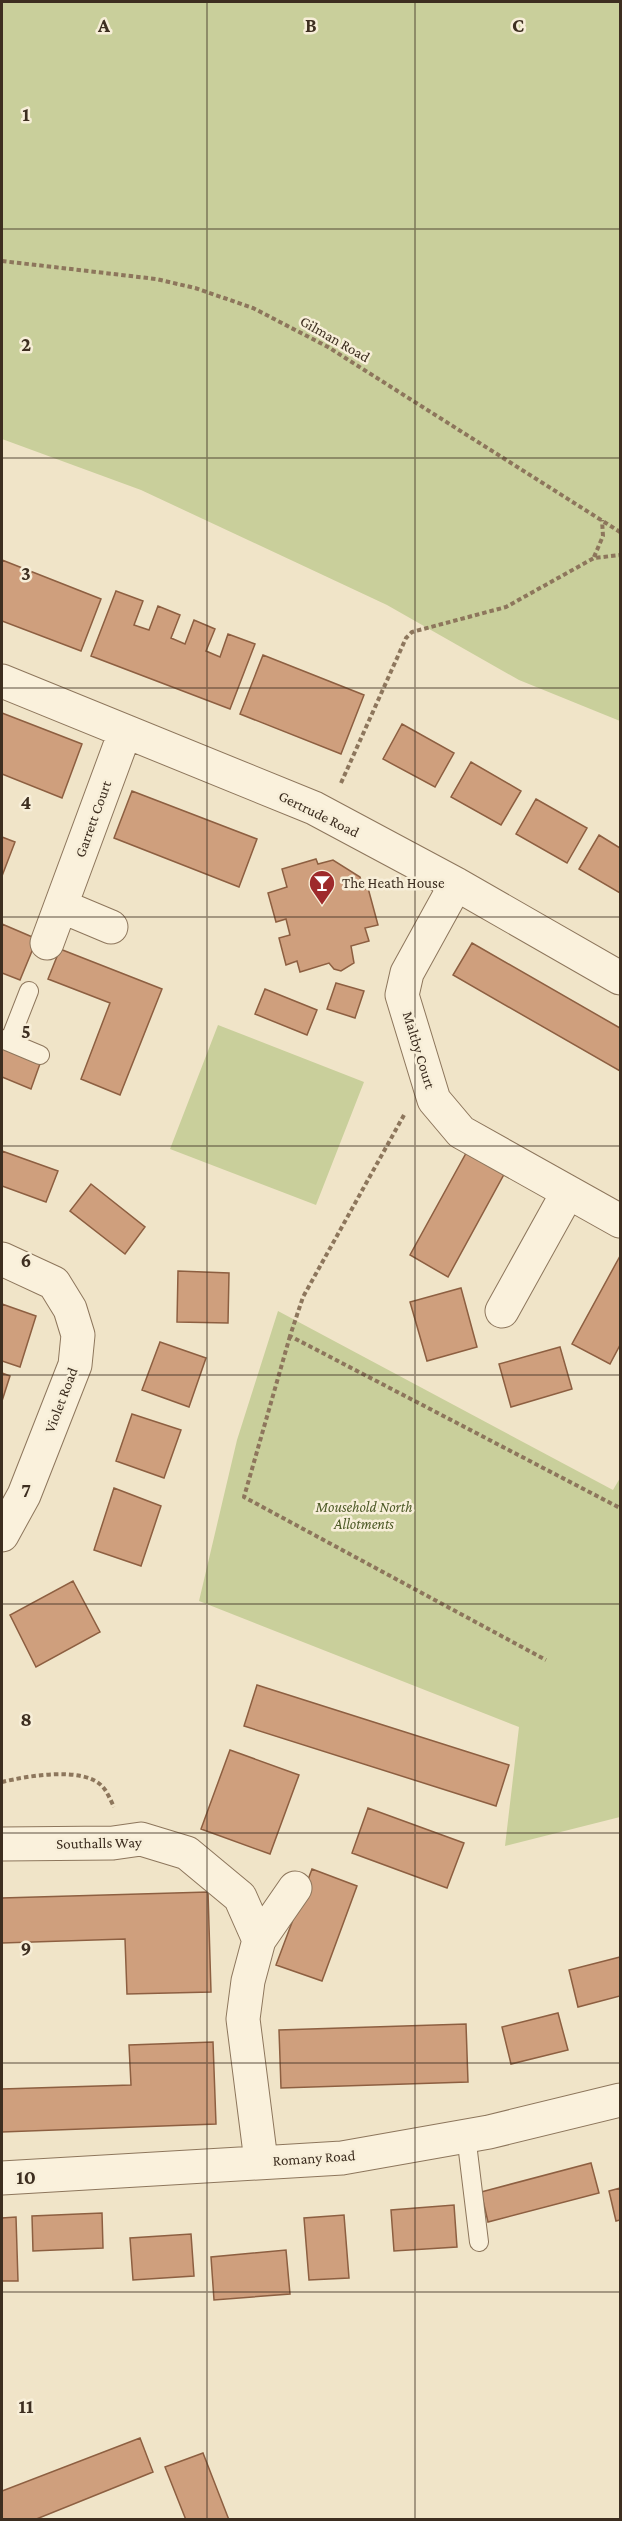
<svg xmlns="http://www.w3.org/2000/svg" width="622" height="2521" font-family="'Crimson Pro',serif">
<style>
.green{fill:#c9cf9b}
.building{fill:#cf9f7d;stroke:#8d5f41;stroke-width:1.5}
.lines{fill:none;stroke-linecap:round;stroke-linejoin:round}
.lane-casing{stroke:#8d765c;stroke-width:20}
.street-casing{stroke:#8d765c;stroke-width:35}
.path{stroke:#8d765c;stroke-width:4;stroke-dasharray:4.5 3;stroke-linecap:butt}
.lane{stroke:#faf1dc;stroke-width:18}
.street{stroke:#faf1dc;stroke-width:33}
.grid{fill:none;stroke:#3d2e20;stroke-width:1.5;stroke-opacity:0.55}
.labels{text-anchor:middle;stroke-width:5;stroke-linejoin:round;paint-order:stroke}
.street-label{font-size:15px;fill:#3d2e20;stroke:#f7eed8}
.poi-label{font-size:15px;fill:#3d2e20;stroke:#f7eed8;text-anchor:start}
.park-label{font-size:15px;font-style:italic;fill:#4d5a26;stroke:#f7eed8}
.grid-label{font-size:20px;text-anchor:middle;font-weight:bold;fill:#3d2e20;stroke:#f7eed8;stroke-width:5;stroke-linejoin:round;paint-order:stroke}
</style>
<rect width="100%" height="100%" fill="#f0e4c8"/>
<path class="green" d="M2,2H620V721L519,680L387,605L141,490L2,439Z
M218,1025L364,1082L316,1205L170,1149Z
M278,1311L613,1490L620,1478V1817L505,1846L519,1727L199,1601L237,1440Z"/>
<path class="building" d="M2,560L101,599L81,651L2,621Z
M116,591L143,601L134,625L149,630L158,606L180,615L171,638L185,644L194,620L215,629L206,651L220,657L228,634L255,644L230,709L91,656Z
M263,655L364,695L341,754L240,714Z
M2,713L82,744L62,798L2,774Z
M402,724L454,753L435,787L383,759Z
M471,762L521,791L501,825L451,797Z
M132,791L257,839L239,887L114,838Z
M536,799L587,828L567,863L516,834Z
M599,835L620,848V893L579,869Z
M2,837L15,842L2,876Z
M316,859L318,864L333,860L360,877L364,889L368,888L378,925L365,928L369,941L351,946L354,963L341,971L334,969L329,963L300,972L297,961L286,965L279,938L290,935L286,919L276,922L268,893L287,887L282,869Z
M2,924L37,939L20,980L2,973Z
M472,943L620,1028V1071L453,975Z
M60,949L162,989L120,1095L81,1079L110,1003L48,979Z
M336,983L364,991L355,1018L327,1009Z
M265,989L317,1010L307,1035L255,1014Z
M2,1046L41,1061L31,1089L2,1077Z
M470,1146L508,1167L448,1277L410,1255Z
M2,1151L58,1171L46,1202L2,1186Z
M91,1184L145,1227L125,1254L70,1211Z
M620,1256V1345L610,1364L572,1344Z
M178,1271L229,1273L228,1323L177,1322Z
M461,1288L477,1347L427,1361L410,1302Z
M2,1304L36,1316L20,1367L2,1361Z
M160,1342L206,1358L189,1407L142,1390Z
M560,1347L572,1389L511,1407L499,1364Z
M2,1373L10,1376L2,1401Z
M132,1414L181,1430L164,1478L116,1461Z
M114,1488L161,1506L141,1566L94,1550Z
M73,1581L100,1632L36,1667L10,1615Z
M257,1685L509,1765L496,1806L244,1726Z
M230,1750L299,1775L270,1854L201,1829Z
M368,1808L464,1843L447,1888L352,1853Z
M312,1869L357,1886L322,1981L276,1965Z
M208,1892L211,1992L127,1994L125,1939L2,1943V1898Z
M620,1957V1996L578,2007L569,1970Z
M558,2013L568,2050L511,2064L502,2027Z
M466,2024L468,2082L281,2088L279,2030Z
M213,2042L216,2124L2,2132V2089L131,2085L129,2045Z
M591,2163L599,2193L488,2222L481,2192Z
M620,2188V2220L616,2221L609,2191Z
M454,2205L457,2247L394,2251L391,2210Z
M102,2213L103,2248L33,2251L32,2216Z
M344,2215L349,2278L309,2280L304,2218Z
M16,2217L18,2281H2V2218Z
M191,2234L194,2276L133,2280L130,2238Z
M286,2250L290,2294L214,2300L211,2257Z
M140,2438L153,2472L34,2520H2V2491Z
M203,2453L229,2520H186L165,2467Z"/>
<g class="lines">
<g class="lane-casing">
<path id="lane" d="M2,1039L9,1042L29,991
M9,1042L40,1055
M466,2135L479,2242"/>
</g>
<g class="street-casing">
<path id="street" d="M2,681L314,808L456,884L620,978
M456,884L407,973L402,995L434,1100L461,1132L620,1221
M61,906L111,927
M47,943L125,732
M2,1259L54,1283L70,1309L78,1335L75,1365L24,1495L2,1535
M502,1311L568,1192
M2,1844L113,1843L141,1839L187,1853L240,1897L259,1940L248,1981L243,2019L261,2161
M259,1940L295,1888
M2,2178L342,2158L489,2132L620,2100"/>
</g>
<path class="path" d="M2,261L156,279L195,288L253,308L328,347L620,532
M594,557L603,536L602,520
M341,783L406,638L412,632L506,607L594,558L620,555
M404,1115L303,1297L290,1336L620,1508
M290,1336L244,1497L546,1660
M2,1782C27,1776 82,1766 102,1786C107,1791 111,1801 114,1807"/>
<use href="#lane" class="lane"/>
<use href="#street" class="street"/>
</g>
<path class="grid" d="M207,2V2520M415,2V2520M2,229H620M2,458H620M2,688H620M2,917H620M2,1146H620M2,1375H620M2,1604H620M2,1833H620M2,2063H620M2,2292H620"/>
<defs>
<g id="bar-pin" transform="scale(1.35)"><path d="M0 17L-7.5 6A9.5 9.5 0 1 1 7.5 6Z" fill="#9e2a2b" stroke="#f7eed8"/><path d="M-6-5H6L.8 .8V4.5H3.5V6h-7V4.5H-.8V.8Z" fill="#fff"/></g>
</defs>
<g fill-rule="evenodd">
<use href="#bar-pin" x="322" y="883"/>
</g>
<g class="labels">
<g class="street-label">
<text transform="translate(335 339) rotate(30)" y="5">Gilman Road</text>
<text transform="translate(319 814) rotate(26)" y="5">Gertrude Road</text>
<text transform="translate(93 819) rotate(-70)" y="5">Garrett Court</text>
<text transform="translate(419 1050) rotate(73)" y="5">Maltby Court</text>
<text transform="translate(61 1400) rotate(-69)" y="5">Violet Road</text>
<text transform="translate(99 1843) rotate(-1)" y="5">Southalls Way</text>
<text transform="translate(314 2158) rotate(-4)" y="5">Romany Road</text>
</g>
<g class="poi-label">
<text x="342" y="888">The Heath House</text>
</g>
<g class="park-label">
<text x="364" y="1512">Mousehold North<tspan x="364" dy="17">Allotments</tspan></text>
</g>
</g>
<g class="grid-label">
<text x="104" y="32">A</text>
<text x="311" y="32">B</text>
<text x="518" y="32">C</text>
<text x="26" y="121">1</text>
<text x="26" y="351">2</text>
<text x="26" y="580">3</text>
<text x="26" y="809">4</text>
<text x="26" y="1038">5</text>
<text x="26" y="1267">6</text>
<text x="26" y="1497">7</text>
<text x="26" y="1726">8</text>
<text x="26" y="1955">9</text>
<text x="26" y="2184">10</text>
<text x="26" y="2413">11</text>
</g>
<rect width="622" height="2521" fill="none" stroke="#3d2e20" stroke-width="6"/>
</svg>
